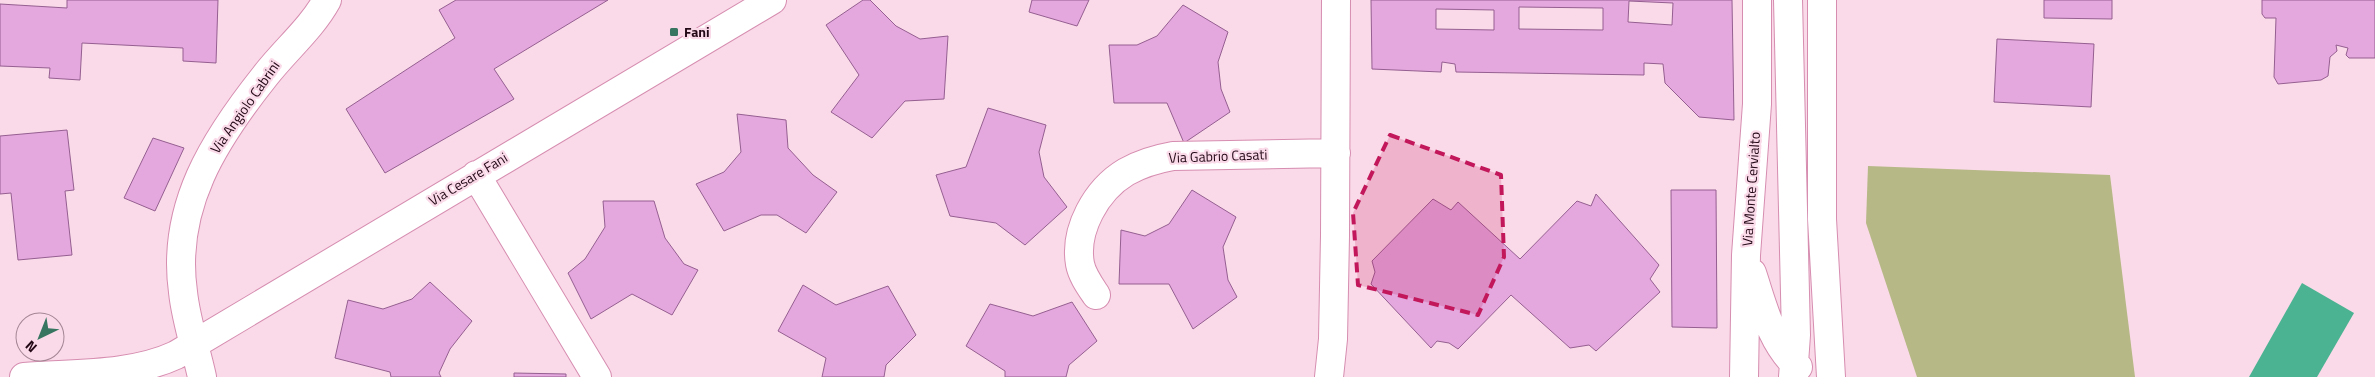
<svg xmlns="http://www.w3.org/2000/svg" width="2375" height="377" font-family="'Titillium Web',sans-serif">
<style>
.green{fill:#b6b886}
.water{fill:#4bb292}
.building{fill:#e4a8de;stroke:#955f91;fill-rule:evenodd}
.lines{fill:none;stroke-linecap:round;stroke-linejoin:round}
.minor-casing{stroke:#d68db0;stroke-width:30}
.minor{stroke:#fff;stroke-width:28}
.marked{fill:#c2185b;fill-opacity:0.2;stroke:#c2185b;stroke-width:4;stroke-dasharray:10 6;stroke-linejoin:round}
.poi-dot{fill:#377561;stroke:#fadae8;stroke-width:2}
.labels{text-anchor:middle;stroke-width:4.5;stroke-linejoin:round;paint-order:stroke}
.poi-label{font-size:14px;font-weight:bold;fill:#230816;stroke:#fadae8;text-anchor:start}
.street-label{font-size:14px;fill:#230816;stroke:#fadae8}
</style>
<rect width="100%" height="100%" fill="#fadae8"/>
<path class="green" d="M1868,166L2110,175L2135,377H1917L1866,223Z"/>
<path class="water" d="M2302,283L2354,313L2317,377H2249Z"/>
<path class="building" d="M67,0H218L216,63L183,61V48L82,43L80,80L49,78L50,68L0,66V4L67,8Z
M456,0H608L494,69L514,99L385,173L346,109L455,38L439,10Z
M863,0H870L896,26L920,39L948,36L944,99L905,101L872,138L831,112L859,75L826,25Z
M1032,0H1089L1077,26L1029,12Z
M1371,0H1732L1734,120L1699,117L1665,83L1663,64L1644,63V75L1456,72L1455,64L1442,62L1441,72L1372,69ZM1629,1L1673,3L1672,25L1628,22ZM1519,7L1603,8V30L1519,29ZM1436,9L1494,10V30L1436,29Z
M2044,0H2112V19L2044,18Z
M2262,0H2375V58H2349L2346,55L2348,48L2336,45L2337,51L2330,57L2328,76L2321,80L2278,84L2274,77L2276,18H2265L2262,14Z
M1183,5L1228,32L1218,62L1221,89L1230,112L1184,143L1167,103H1114L1109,45H1137L1157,36Z
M1997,39L2094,44L2091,107L1994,102Z
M988,108L1046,125L1039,152L1044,177L1067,207L1025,245L996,223L950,216L936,175L966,167Z
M737,114L786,120L788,148L813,175L837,192L806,233L777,215H761L724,231L696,184L724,172L741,152Z
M67,130L74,190L65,191L72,255L18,260L11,193L0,194V136Z
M153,138L184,148L155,211L124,198Z
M1192,190L1236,217L1223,247L1228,280L1237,297L1193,329L1169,284H1119L1121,230L1145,236L1169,224Z
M1671,190H1716L1717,328L1672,327Z
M1596,194L1659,265L1650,279L1660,292L1596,351L1589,345L1570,348L1511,295L1458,349L1449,343L1437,341L1431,348L1371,284L1375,272L1372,261L1433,199L1451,210L1458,202L1520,259L1577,201L1591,206Z
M603,201H654L665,238L684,264L698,270L672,315L632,294L591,319L568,273L585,259L605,227Z
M430,282L472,321L450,349L439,373L441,377H391L390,372L335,358L348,300L383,309L412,299Z
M803,285L836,305L888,286L916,335L886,365L884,377H822L826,358L778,331Z
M1072,302L1097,341L1069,365L1066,377H1005V371L966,346L990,304L1033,316Z
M514,373L566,374V377H514Z"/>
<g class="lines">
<g class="minor-casing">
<path id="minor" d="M1788,0L1796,335L1793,377
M1822,0V219L1831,377
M476,175L597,377
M1752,273C1763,306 1771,343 1798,367
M1096,295C1090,286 1082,275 1080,264C1074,230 1096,190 1126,172C1140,164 1156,159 1173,156L1336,153
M24,377C73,373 131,376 176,355L772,0
M202,377C196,349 186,321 183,292C171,207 214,140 265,76C285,50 311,29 327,0
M1329,377L1333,339L1335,236L1336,0
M1744,377L1746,255L1757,104V0"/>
</g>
<use href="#minor" class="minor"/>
</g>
<path class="marked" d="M1390,135L1501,175L1504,257L1478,315L1358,285L1353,213Z"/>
<rect class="poi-dot" x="669" y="27" width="10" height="10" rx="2.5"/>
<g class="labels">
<g class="poi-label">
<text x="684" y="37">Fani</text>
</g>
<g class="street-label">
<text transform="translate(245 107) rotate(-55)" y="5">Via Angiolo Cabrini</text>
<text transform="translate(1218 156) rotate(-2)" y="5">Via Gabrio Casati</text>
<text transform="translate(468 179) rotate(-31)" y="5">Via Cesare Fani</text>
<text transform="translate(1751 189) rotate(-86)" y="5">Via Monte Cervialto</text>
</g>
</g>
<g transform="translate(40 337) rotate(223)"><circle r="24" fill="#fadae8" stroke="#a48694"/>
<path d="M0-4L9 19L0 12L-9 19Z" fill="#377561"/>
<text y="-8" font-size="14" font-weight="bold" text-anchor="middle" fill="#230816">N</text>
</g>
</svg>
